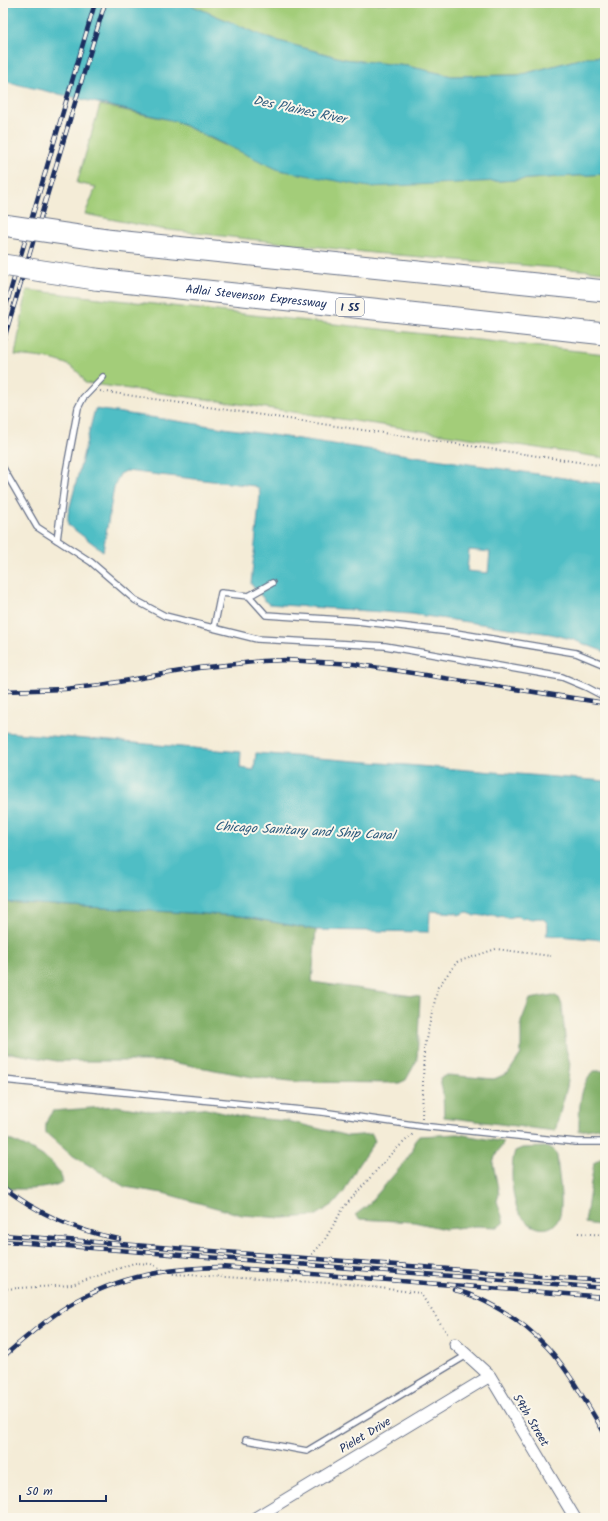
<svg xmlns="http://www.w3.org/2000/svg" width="608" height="1521" font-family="Kalam,sans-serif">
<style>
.green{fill:#a3cd79;stroke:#5f7e6c}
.forest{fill:#82b069;stroke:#4e7064}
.water{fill:#50bec5;stroke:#367692;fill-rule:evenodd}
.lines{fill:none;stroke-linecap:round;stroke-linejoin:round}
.service-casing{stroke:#677188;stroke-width:8}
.minor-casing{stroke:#677188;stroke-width:13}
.motorway-casing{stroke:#677188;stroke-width:23}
.path{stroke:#677188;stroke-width:2;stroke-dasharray:1 3;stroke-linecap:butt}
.service{stroke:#fff;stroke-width:5.5}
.minor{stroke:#fff;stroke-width:11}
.motorway{stroke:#fff;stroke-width:21}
.rail-casing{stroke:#1b2f5e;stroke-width:4.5}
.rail{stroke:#fbf7ec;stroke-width:3;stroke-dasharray:9;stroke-linecap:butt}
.motorway-bridge-casing{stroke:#677188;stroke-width:23;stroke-linecap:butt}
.motorway-bridge{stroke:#fff;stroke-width:21}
.labels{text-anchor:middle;stroke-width:4;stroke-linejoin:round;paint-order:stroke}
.shield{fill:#fbf7ec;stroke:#5e6b89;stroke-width:1}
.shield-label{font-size:11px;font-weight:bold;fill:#1b2f5e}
.street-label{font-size:12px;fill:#1b2f5e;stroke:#fbf7ec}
.water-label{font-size:13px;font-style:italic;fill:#2b5a7d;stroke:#fbf7ec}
</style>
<rect width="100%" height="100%" fill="#fbf7ec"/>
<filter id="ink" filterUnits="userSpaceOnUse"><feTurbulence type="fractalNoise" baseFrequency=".025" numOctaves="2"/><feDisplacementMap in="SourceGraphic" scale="8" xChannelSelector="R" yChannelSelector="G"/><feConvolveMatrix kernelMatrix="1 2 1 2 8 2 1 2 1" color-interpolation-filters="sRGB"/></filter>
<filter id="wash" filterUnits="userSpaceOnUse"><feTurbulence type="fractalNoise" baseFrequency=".012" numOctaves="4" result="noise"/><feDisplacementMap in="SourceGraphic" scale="16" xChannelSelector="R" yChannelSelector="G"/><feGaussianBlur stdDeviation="0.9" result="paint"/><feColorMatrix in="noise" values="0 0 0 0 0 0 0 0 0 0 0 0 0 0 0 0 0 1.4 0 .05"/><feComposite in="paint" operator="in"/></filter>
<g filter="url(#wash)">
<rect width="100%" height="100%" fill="#f4ecd7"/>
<path class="green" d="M186,3H605V57H587L519,75L452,76L407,66L344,59L268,38Z
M100,105L175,121L224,145L449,182L500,181L605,174V272L373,253L160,229L85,214L96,187L77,183Z
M27,290L605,354V458L219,401L85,383C75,357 39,358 15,355Z"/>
<path class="forest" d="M3,902L241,916L316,930L312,982L420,997L417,1060L406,1080L399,1083L300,1082L253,1077L166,1061H57L11,1053L3,1054Z
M553,995L559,998L562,1005L566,1049L570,1064L567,1087L555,1131L444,1117L443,1094L440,1078L447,1075L494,1079L508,1073L521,1054V1022L530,999Z
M594,1071H605V1129L598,1128L579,1131C579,1111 579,1085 594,1071Z
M117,1106L148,1111L202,1108L241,1117L288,1121L348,1136L372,1134L375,1141L358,1165L344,1192L334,1204L315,1216L283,1218L242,1215L163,1193L125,1187L70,1154L46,1133C45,1123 47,1118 53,1111Z
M458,1134L504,1142L495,1156L493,1163L499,1194L497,1201L504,1222L498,1227L475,1226L445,1229L414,1222L360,1219L355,1215L367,1206L404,1163L413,1150L414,1142L419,1136Z
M3,1137C24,1147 57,1156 63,1182C48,1190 20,1190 3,1188Z
M545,1147L553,1149L557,1156C558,1172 562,1191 561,1207C560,1236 532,1233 520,1214C511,1201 510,1166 515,1151L522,1148Z
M605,1155V1226L585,1223L594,1163Z"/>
<path class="water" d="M3,3H186L268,38L344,59L407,66L452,76L519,75L587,57H605V174L500,181L369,187L279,170L175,121L3,81Z
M95,409L605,484V652L571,639L551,634L411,614L268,604L251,584L260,495L259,489L255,486L126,471L120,474L114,487L103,551L68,525V514ZM469,550L490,552L488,573L467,571Z
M3,732L241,752L240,768L254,770L256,753L605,781V940L546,935C550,928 548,918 538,918C536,918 534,919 532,919C530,919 528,918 525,917L522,919C515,914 515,917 508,918C504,918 503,915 498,917C490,913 491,916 484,916C480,916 479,914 474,916L467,912L458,915L457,913L430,911L429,932L316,930L241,916L3,902Z"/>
</g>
<g filter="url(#ink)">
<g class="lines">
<g class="service-casing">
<path id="service" d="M3,468L37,527L91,562L135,600L165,616L257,639L385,646L562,677L586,687L605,697
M57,540L66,472L78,408L83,398L103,377
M249,596L272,583
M214,628L221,593L249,596L266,615L357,621L450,632L576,653L605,665
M3,1080L322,1112L421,1126L576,1142H605
M246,1440L307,1451L467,1355"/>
</g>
<g class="minor-casing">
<path id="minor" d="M455,1344L490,1376L575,1518
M255,1518L490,1376"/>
</g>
<g class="motorway-casing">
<g id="motorway">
<path d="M106,240L605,291"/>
<path id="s1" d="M95,279L605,334"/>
</g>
</g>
<path class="path" d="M100,391L605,466
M422,1118L424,1048L438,987L457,962L496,949L551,956
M578,1233L605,1235
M288,1281L324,1241L344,1207L392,1153L414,1133
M3,1289L72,1285L134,1263L151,1264L172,1274L347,1284L420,1293L449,1336"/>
<use href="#service" class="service"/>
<use href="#minor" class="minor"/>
<use href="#motorway" class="motorway"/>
<g class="rail-casing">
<path id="rail" d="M3,316L95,3
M3,342L105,3
M3,691L65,689L101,685L198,668L263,661L286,660L354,664L605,703
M3,1187C37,1213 76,1231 119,1239
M3,1235L605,1281
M3,1241L605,1288
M454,1290C470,1293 485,1301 499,1309C517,1319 533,1332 547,1347C569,1370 588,1406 605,1434
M3,1357C21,1341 40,1325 60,1311C110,1278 162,1268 222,1267L605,1297"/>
</g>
<use href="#rail" class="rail"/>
<g class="motorway-bridge-casing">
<path id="motorway-bridge" d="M3,225L106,240
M3,265L95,279"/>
</g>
<use href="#motorway-bridge" class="motorway-bridge"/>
</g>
</g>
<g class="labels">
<rect class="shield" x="336" y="298" width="28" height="18" rx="3"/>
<g class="shield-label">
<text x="350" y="311">I 55</text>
</g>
<g class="street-label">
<text dy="4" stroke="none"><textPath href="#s1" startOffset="162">Adlai Stevenson Expressway</textPath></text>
<text transform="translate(531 1420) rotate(59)" y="4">59th Street</text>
<text transform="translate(365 1435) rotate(-31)" y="4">Pielet Drive</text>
</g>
<g class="water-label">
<text transform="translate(300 109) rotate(12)" y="5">Des Plaines River</text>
<text transform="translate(305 830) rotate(3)" y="5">Chicago Sanitary and Ship Canal</text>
</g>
</g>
<rect width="608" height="1521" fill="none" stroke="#fbf7ec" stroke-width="16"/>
<path d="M20 1495v6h86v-6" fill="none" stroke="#1b2f5e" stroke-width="2"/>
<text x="26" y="1495" font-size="12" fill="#1b2f5e" stroke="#fbf7ec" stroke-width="3" paint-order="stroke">50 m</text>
</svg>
